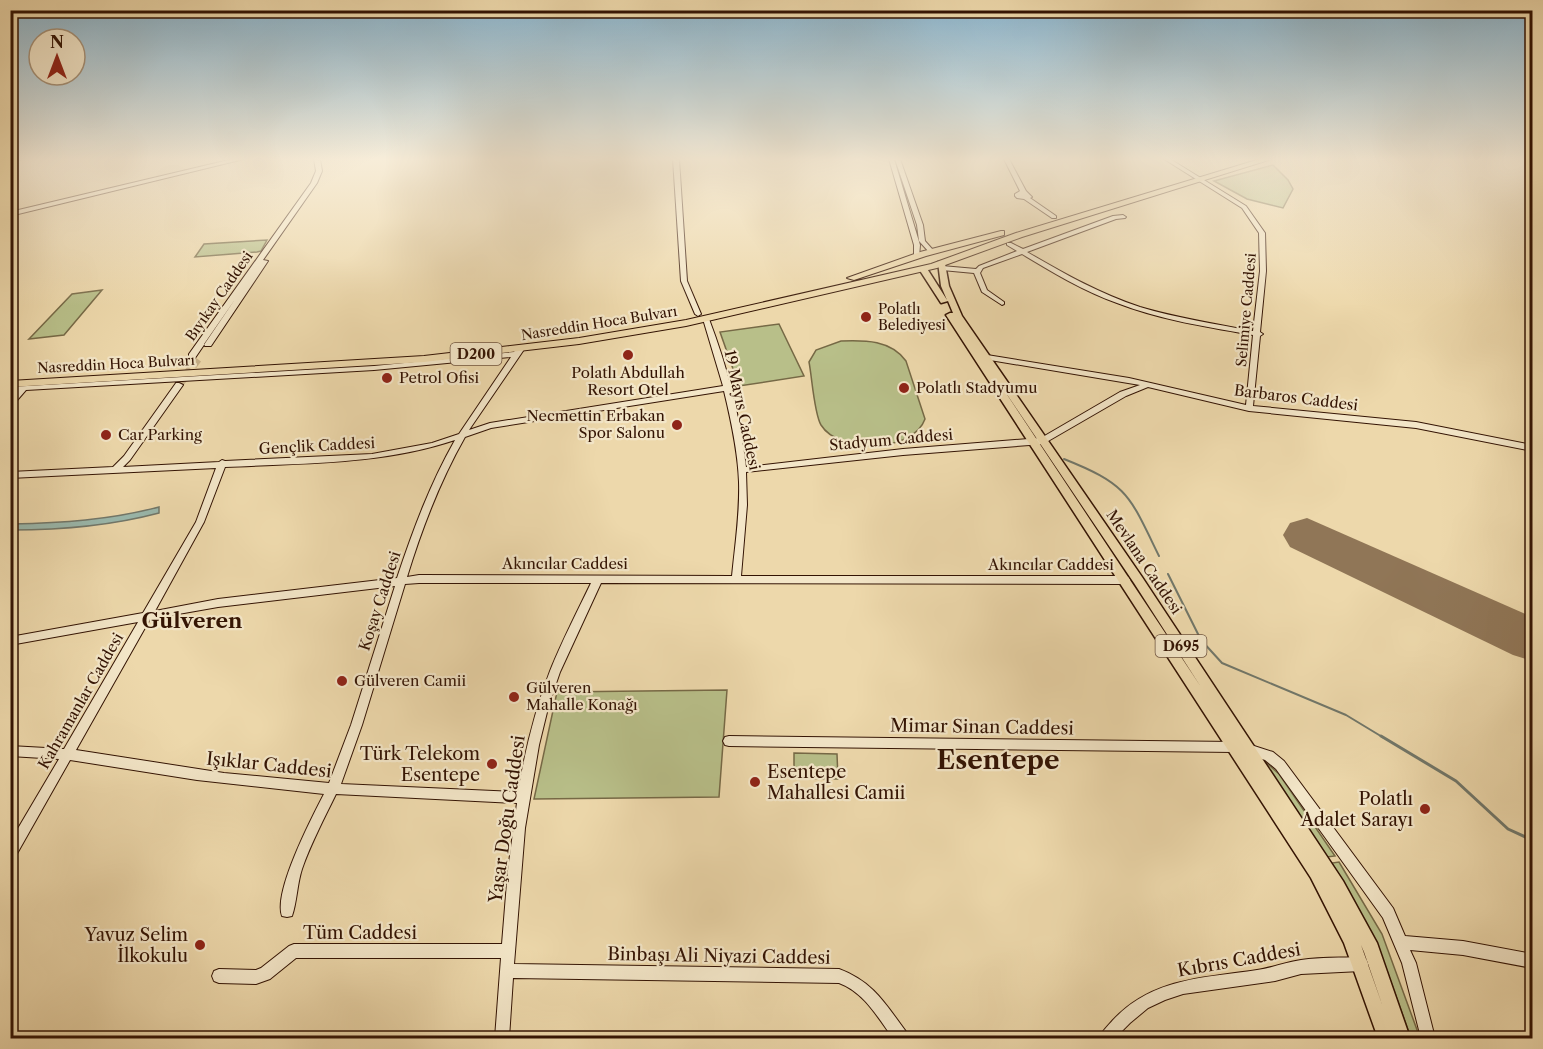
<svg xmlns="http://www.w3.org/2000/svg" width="1543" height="1049" font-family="'Libre Caslon Text',serif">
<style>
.green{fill:#b8bf89;stroke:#766946;stroke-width:1.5}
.water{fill:#9ab9ae;stroke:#71776a;stroke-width:1.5}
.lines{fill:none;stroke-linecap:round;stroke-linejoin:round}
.stream-far1{stroke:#71776a;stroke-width:2}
.stream{stroke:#71776a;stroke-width:3}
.runway{fill:#907657;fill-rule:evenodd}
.secondary-tunnel{stroke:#c8b189;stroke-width:8;stroke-dasharray:8 4;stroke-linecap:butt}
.secondary-casing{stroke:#331303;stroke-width:2}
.primary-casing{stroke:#331303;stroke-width:3}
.highway-casing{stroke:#331303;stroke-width:2}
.secondary{fill:#f3e6c8;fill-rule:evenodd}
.primary{fill:#edd8ab;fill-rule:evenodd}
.highway{fill:#edd8ab;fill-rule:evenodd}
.rail-casing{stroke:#331303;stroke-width:3}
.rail{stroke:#f3e6c8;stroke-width:1.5;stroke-dasharray:4.5;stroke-linecap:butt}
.poi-dot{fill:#8f2418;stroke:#f3e6c8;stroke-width:2}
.labels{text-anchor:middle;stroke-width:4.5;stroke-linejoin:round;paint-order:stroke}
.far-street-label{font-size:14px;fill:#331303;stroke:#f3e6c8}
.far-poi-label{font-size:14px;fill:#331303;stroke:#f3e6c8;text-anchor:start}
.shield{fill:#f3e6c8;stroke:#6d523e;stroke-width:1.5}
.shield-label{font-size:14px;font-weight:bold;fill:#331303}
.poi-label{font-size:15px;fill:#331303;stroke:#f3e6c8;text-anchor:start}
.street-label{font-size:15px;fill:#331303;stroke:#f3e6c8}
.near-street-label{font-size:18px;fill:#331303;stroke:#f3e6c8}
.near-poi-label{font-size:18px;fill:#331303;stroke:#f3e6c8;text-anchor:end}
.district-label{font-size:21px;font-weight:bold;fill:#331303;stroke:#f3e6c8}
.near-district-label{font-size:26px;font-weight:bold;fill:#331303;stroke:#f3e6c8}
</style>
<rect width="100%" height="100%" fill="#edd8ab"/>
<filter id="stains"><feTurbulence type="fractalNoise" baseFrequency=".00333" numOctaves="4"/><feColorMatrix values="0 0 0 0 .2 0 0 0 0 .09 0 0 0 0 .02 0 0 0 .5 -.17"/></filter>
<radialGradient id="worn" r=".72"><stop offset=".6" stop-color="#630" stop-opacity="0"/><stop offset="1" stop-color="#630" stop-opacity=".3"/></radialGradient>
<path class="green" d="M1273,165L1288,180L1293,189L1283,208L1247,199L1214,181Z
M267,240L261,251L257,252L195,257L204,244Z
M102,290L64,335L29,339L72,294Z
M779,324L804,376L739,386L720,332Z
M841,341C865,340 891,340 906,361L925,419C913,453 839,454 821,425C814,413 812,377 809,362L816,350Z
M727,690L719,797L534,799L557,692Z
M794,753L837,754L838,779L794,778Z
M1262,759L1279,774L1335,856L1327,857Z
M1339,862L1382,934L1420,1038H1411L1378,946L1332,863Z"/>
<path class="water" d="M159,507V513C110,526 62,530 11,530V524C62,523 109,520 159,507Z"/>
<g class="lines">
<path class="stream-far1" d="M1064,459C1129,485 1129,495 1159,556
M1168,574L1201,640L1222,663L1346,715L1384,738"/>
<path class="stream" d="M1381,736L1456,781L1508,829L1532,840"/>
<path class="runway" d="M1307,518L1532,617V661L1513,655L1290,547L1283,535L1290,523Z"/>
<path class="secondary-tunnel" d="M179,385L200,356"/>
<g class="secondary-casing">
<path id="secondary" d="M233,159H244L10,216V212Z
M314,159H320L322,171L317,183L263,260L268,261L211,346H205L204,344L236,298L195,358H189V354L311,183L316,171Z
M673,159H679L687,281L701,314L698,316L695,314L681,281Z
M889,159H894L920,245L919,257L914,256V245Z
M895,159H900L923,225L925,241L933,250V252H929L919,241L917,225Z
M1004,159H1009L1026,191L1032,197L1030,198L1056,216V218H1052L1024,199L1017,198L1015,196V194L1020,191Z
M1164,159H1170L1246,206L1265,233L1266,271L1260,332L1263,334L1260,336L1253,406L1416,422L1532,445V451L1416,428L1249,411L1148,387L1126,396L1043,444L903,455L746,472L747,505L741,576H1125L1128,577L1130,580L1128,583L1125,584L601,583L560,672L549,704L539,745L525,828L514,964L839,969C874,982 886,1005 907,1033L909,1038H893C878,1018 864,992 839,983L513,978L509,1038H495L501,958H296L270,979L256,984L219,983L214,981L212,976L214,971L219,969L256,970L261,968L289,946L294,944H502L508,870L517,803L336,794C324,819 311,843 302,869C297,884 297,902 292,916L287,917L282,916C273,892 312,817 324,794L197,780L70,760L14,859L10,861V842L59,759L10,756V746L64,749L138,622L10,645V637L143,613L196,522L216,468L10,478V472L113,467L124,456L176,383H179L183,385L130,460L123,467L219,462L222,460L225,461L372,454L432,443L459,434L511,357L374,370L26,390L13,405H10V398L17,391H10V387L374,366L514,352L518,346H524L525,348L469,430L490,423L723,386L703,319L706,317L709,319C727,366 740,416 746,467L903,449L1041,438L1120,392L1140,385L984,359L983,357L987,355L1129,378L1246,405L1253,335C1207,327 1161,320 1117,303C1083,291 1052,272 1022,254L983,268L980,273L987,290L1004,302V304L1002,305L982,292L974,273L942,270L939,268L942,266L976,269L979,266L1017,251L1007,245V243H1011L1023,249L1113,216L1123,215L1126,217L1125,218L1116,219L1027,252C1063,273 1100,294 1140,307C1177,318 1215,324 1253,331L1260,271L1259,233L1242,208ZM724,391C731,420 738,452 739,482C740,514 735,545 732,576L419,575L407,577C422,528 440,481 465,437L491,428ZM455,440C430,484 413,530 397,578L218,599L155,611L204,522L225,467C302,463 381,465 455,440ZM419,583H591C577,612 562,641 550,671C535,710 525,751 518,792L341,784L362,725L405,584ZM395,586L351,725L329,783L224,773L76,750L150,619L218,607Z
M729,736L1234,742L1238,743L1240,747L1238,751L1234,752L729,746L725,745L723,741L725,737Z
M1251,745L1273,752L1284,761L1393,908L1405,936L1463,941L1532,954V968L1463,955L1410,950L1416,963L1435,1038H1421L1402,963L1383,918L1276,769L1265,760L1247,754L1245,750L1247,746Z
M1361,957L1366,959L1368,964L1366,969L1361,971L1301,974L1275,981L1183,994L1165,1000L1148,1008L1130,1023L1115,1038H1099C1102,1031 1108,1026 1113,1020C1152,978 1203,978 1257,970C1272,968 1286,962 1301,960C1321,957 1341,958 1361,957Z"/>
</g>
<g class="primary-casing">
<path id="primary" d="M938,262L945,264L949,286L962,316L1142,577L1343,881L1377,943L1410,1038H1378L1344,943L1311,878L946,315L950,313H953L948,301L941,303L919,269L926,267L947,300L941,286ZM998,381L1134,583L1201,687ZM1361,945L1364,952L1383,1007Z"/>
</g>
<g class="highway-casing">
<path id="highway" d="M1260,159H1272L1022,237L937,268L686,326L579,344L424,362L10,387V381L424,356L579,338L686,320L931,264L1016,233Z
M1001,231H1004V235L926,256L854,280L847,278L920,252Z"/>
</g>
<use href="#secondary" class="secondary"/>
<use href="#primary" class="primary"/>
<use href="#highway" class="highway"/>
<g class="rail-casing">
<path id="rail" d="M10,161L22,159"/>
</g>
<use href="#rail" class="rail"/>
</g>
<linearGradient id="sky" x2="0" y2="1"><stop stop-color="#89b6d1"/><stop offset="0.52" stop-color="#f7edd9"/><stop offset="1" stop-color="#f7edd9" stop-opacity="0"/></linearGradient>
<rect width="1543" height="306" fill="url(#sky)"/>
<g class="poi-dot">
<circle cx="866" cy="317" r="6"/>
<circle cx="628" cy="355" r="6"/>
<circle cx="387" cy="378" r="6"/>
<circle cx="904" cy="388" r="6"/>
<circle cx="677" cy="425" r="6"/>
<circle cx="106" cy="435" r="6"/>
<circle cx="342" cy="681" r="6"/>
<circle cx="514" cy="697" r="6"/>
<circle cx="492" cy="764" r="6"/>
<circle cx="755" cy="782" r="6"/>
<circle cx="1425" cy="809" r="6"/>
<circle cx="200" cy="945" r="6"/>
</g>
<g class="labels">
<g class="far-street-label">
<text transform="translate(219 296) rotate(-55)" y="5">Bıyıkay Caddesi</text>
<text transform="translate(1246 310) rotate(-85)" y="5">Selimiye Caddesi</text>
<text transform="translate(599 323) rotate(-9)" y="5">Nasreddin Hoca Bulvarı</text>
<text transform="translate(116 364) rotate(-3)" y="5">Nasreddin Hoca Bulvarı</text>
</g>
<g class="far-poi-label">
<text x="878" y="314">Polatlı<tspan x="878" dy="16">Belediyesi</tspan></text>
</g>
<g class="shield">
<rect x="450.5" y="343" width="51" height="22" rx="4.5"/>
<rect x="1155.5" y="635" width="51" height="22" rx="4.5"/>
</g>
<g class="shield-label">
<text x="476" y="359">D200</text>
<text x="1181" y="651">D695</text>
</g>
<g class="poi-label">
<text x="628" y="378" text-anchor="middle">Polatlı Abdullah<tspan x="628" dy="17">Resort Otel</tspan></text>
<text x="399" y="383">Petrol Ofisi</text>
<text x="916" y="393">Polatlı Stadyumu</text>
<text x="665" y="421" text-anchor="end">Necmettin Erbakan<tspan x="665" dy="17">Spor Salonu</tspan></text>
<text x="118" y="440">Car Parking</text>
<text x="354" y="686">Gülveren Camii</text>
<text x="526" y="693">Gülveren<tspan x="526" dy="17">Mahalle Konağı</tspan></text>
</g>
<g class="street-label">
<text transform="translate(1296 398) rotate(7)" y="5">Barbaros Caddesi</text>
<text transform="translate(742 410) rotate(78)" y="5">19 Mayıs Caddesi</text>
<text transform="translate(891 440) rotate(-5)" y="5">Stadyum Caddesi</text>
<text transform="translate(317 446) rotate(-3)" y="5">Gençlik Caddesi</text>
<text transform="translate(1144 562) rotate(56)" y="5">Mevlana Caddesi</text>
<text x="565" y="569">Akıncılar Caddesi</text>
<text x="1051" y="570">Akıncılar Caddesi</text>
<text transform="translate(380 601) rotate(-72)" y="5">Koşay Caddesi</text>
<text transform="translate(81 701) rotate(-60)" y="5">Kahramanlar Caddesi</text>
</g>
<g class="near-street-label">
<text transform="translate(982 727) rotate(1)" y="6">Mimar Sinan Caddesi</text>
<text transform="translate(269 765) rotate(6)" y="6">Işıklar Caddesi</text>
<text transform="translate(507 819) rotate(-82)" y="6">Yaşar Doğu Caddesi</text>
<text x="360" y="939">Tüm Caddesi</text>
<text transform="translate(719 956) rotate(1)" y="6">Binbaşı Ali Niyazi Caddesi</text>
<text transform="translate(1239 960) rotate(-10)" y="6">Kıbrıs Caddesi</text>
</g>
<g class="near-poi-label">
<text x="480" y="760">Türk Telekom<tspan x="480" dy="21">Esentepe</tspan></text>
<text x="767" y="778" text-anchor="start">Esentepe<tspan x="767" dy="21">Mahallesi Camii</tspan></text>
<text x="1413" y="805">Polatlı<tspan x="1413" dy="21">Adalet Sarayı</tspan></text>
<text x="188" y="941">Yavuz Selim<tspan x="188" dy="21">İlkokulu</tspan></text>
</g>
<g class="district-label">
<text x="192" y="628">Gülveren</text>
</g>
<g class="near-district-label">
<text x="998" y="769">Esentepe</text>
</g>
</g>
<rect width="1543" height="1049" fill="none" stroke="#edd8ab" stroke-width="36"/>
<rect x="12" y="12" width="1519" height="1025" fill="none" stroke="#331303" stroke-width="3"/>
<rect x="18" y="18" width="1507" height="1013" fill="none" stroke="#331303" stroke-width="1.5"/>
<g transform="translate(57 57)"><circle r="28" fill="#f3e6c8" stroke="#a69279" stroke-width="1.5"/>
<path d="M0-4.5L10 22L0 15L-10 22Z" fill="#8f2418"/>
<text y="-9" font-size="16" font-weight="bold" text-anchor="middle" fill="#331303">N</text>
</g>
<rect width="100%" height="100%" filter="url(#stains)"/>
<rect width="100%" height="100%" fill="url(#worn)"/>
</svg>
